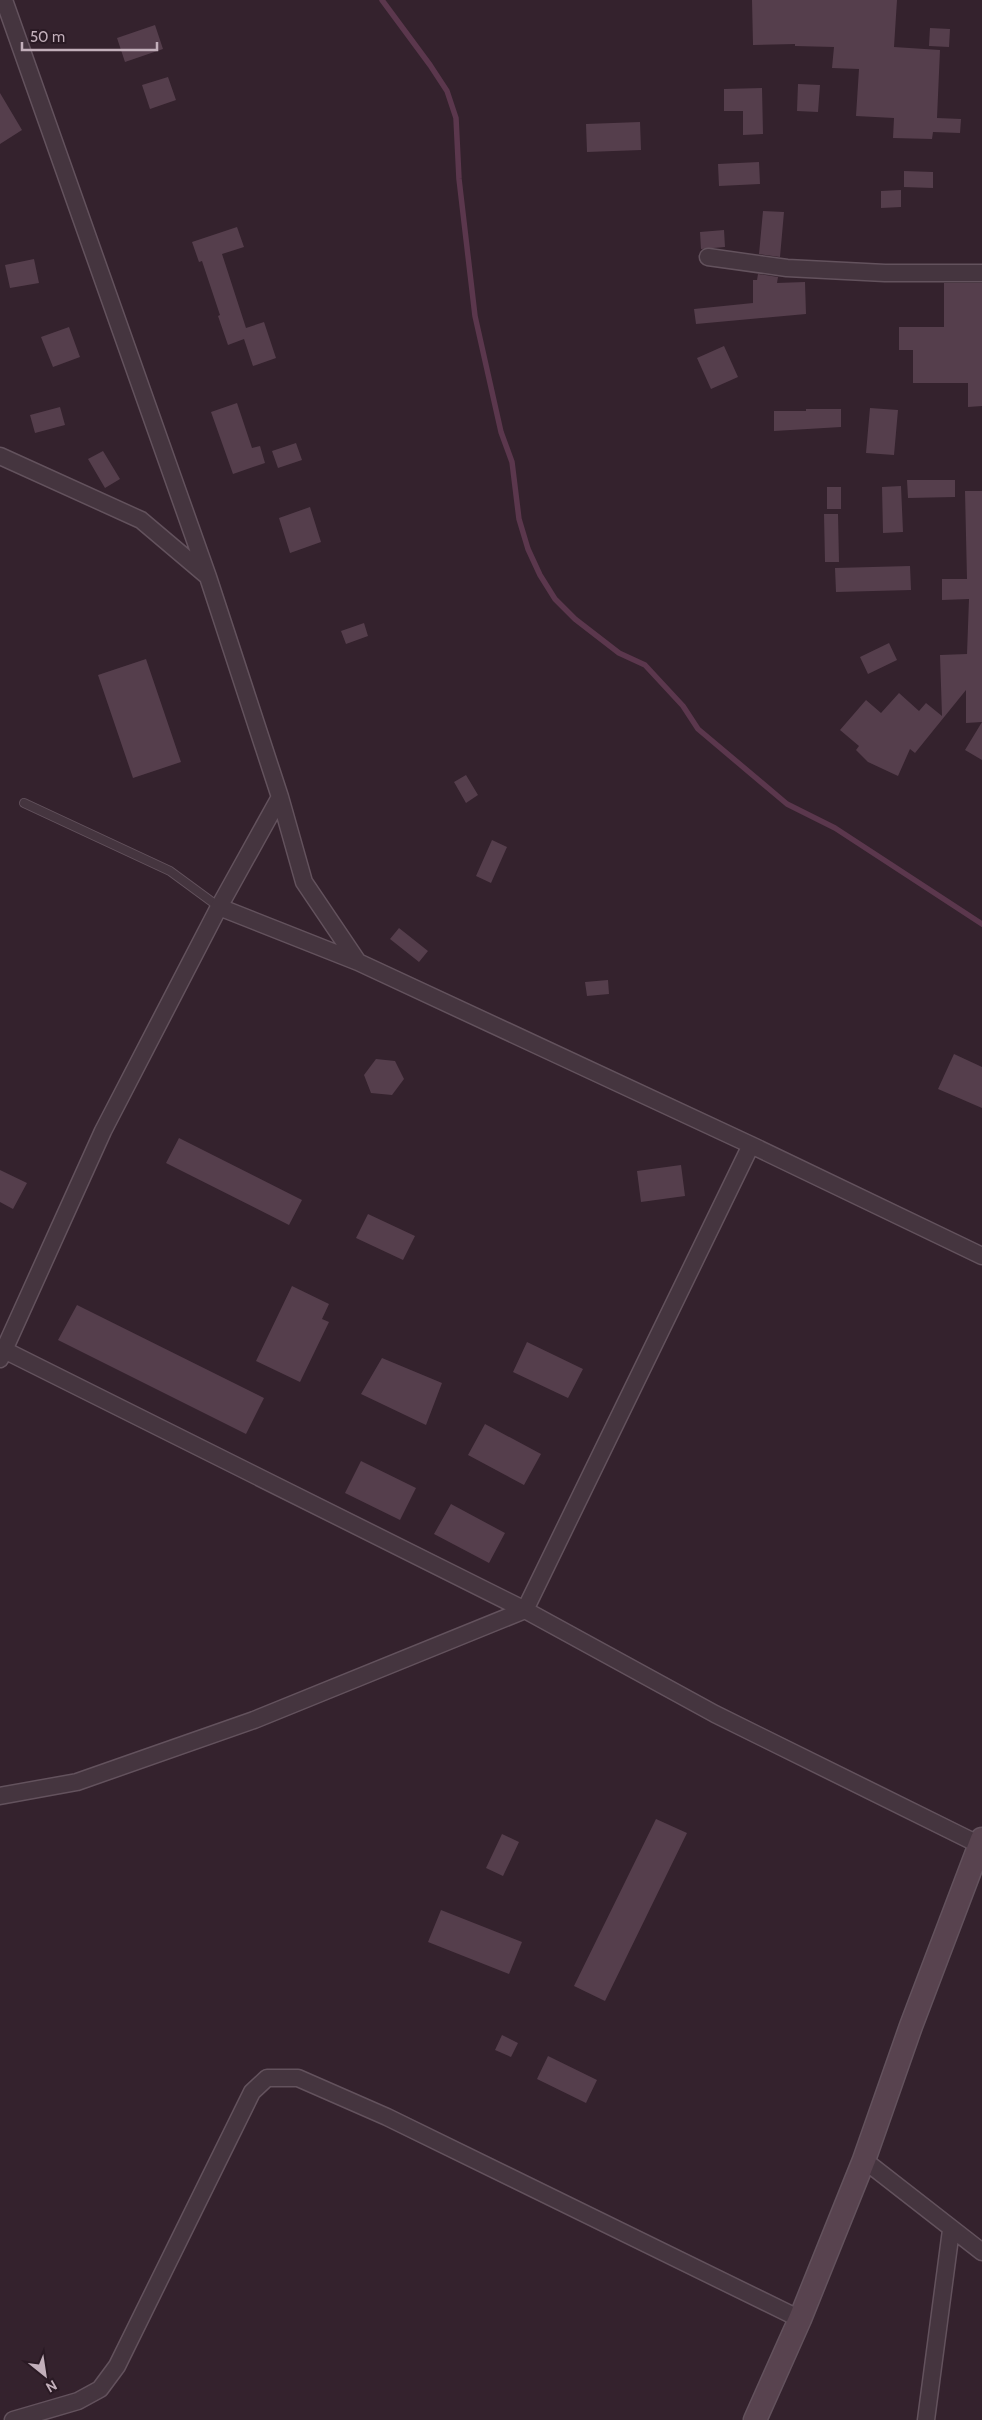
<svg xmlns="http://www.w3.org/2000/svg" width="982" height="2420" font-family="Cabin,sans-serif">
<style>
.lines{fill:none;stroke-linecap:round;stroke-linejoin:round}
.stream{stroke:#5b374d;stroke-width:5.5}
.building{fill:#553e4c}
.lane-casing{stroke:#63525d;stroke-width:10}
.street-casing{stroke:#63525d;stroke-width:19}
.secondary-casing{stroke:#63525d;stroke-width:25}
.lane{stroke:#45353f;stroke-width:8}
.street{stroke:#45353f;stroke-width:16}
.secondary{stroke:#58434f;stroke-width:22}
</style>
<rect width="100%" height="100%" fill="#34222d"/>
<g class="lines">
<path class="stream" d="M382,0L430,65L447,91L456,118L459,179L475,316L501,432L512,462L519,519L528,549L540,575L555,599L575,619L619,653L645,665L683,706L698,729L787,804L835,828L982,924"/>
</g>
<path class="building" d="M752,0H897L894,47L940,50L937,118L961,119L960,133L933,132L932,139L893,138L894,118L856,116L859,69L832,68L834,47L795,46V44L753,45Z
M155,25L163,49L125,62L117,38Z
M930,28L950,29L949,47L929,46Z
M168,77L176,100L150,109L142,85Z
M798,84L820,85L818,112L797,111Z
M762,88L763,134L743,135V111H724V89Z
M0,93L22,130L0,144Z
M640,122L641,150L587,152L586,124Z
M759,162L760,184L719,186L718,164Z
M904,171L933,172V188L904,187Z
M901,190V207L881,208V191Z
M763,211L784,212L780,257L759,254Z
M237,227L244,247L222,254L246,328L264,322L276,358L253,366L244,339L228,345L218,316L220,315L202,261L199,262L192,242Z
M724,230L725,247L701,249L700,232Z
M34,259L39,283L10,288L5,265Z
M758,274L778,277L777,283L805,282L806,314L696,324L694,309L753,303V280H757Z
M944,283H982V406L968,407V383H913V350H899V327H944Z
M69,327L80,357L53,367L41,337Z
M724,346L738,377L711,389L697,358Z
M237,403L252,448L260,446L265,463L233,474L211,412Z
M60,407L65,425L35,433L30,415Z
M870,408L898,410L894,455L866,453Z
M806,409H841V427L774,431V411H806Z
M296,443L302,460L278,468L272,451Z
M103,451L120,479L105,488L88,459Z
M907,480H955V497L908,498Z
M901,486L903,532L883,533L882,487Z
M827,487H841V509H827Z
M965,491H982V760L965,750L982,722L966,723V690L915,753L910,749L898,776L868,762L856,750L859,746L840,730L866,700L881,713L899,693L919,711L926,703L942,716L940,655L967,654L969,599L942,600V579H967Z
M310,507L321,542L290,553L279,518Z
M824,514H838L839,562H825Z
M910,566L911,590L836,592L835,568Z
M364,623L368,636L346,644L341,631Z
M889,643L897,660L868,674L860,657Z
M146,659L181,762L133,778L98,675Z
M466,775L478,795L466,803L454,782Z
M492,840L507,847L491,883L476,876Z
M399,928L428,951L419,962L390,939Z
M608,980L609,994L587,996L585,982Z
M954,1054L982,1067V1108L938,1089Z
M376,1059L395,1061L404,1079L392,1095L371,1093L364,1075Z
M179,1138L302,1200L289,1225L166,1163Z
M681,1165L685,1196L641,1202L637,1171Z
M0,1170L27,1183L13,1209L0,1202Z
M368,1214L415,1236L403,1260L356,1238Z
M292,1286L329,1304L322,1319L329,1322L300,1382L256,1361Z
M77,1305L264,1398L246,1434L58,1340Z
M527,1342L583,1369L568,1398L513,1372Z
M382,1358L442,1383L426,1425L361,1394Z
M485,1424L541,1454L524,1485L468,1455Z
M361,1461L416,1488L400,1520L345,1493Z
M451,1504L505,1533L489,1563L434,1534Z
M656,1819L687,1833L605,2001L574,1986Z
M502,1834L519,1842L503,1876L486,1868Z
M441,1910L522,1942L509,1974L428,1942Z
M502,2035L518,2043L511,2057L495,2050Z
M548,2056L597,2080L586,2103L537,2079Z"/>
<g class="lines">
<g class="lane-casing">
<path id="lane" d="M24,803L170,871L219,907"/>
</g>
<g class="street-casing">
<path id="street" d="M708,257L787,268L885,273H982
M0,456L141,520L206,575
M280,797L304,882L358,962
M219,907L358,962L751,1145L982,1256
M0,1348L525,1610L715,1714L980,1845
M0,1359L103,1131L219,907L280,797L208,577L4,0
M0,1796L77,1782L254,1720L525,1610L751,1145
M864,2160L982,2252
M13,2420L78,2401L100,2389L117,2366L252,2092L267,2078H298L387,2117L800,2319
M926,2420L951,2230"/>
</g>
<g class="secondary-casing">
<path id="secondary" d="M755,2420L800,2319L864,2160L911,2026L982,1839"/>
</g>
<use href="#lane" class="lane"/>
<use href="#street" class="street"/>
<use href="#secondary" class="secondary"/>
</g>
<g transform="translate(45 2375) rotate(150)" stroke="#2a1a24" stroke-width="4" paint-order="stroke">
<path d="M0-4L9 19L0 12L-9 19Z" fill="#c2afba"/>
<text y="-8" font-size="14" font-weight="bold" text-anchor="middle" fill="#c2afba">N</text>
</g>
<path d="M22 42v8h135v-8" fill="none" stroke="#c2afba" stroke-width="2.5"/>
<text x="30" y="42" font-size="15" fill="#c2afba" stroke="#2a1a24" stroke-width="4" paint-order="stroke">50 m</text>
</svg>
